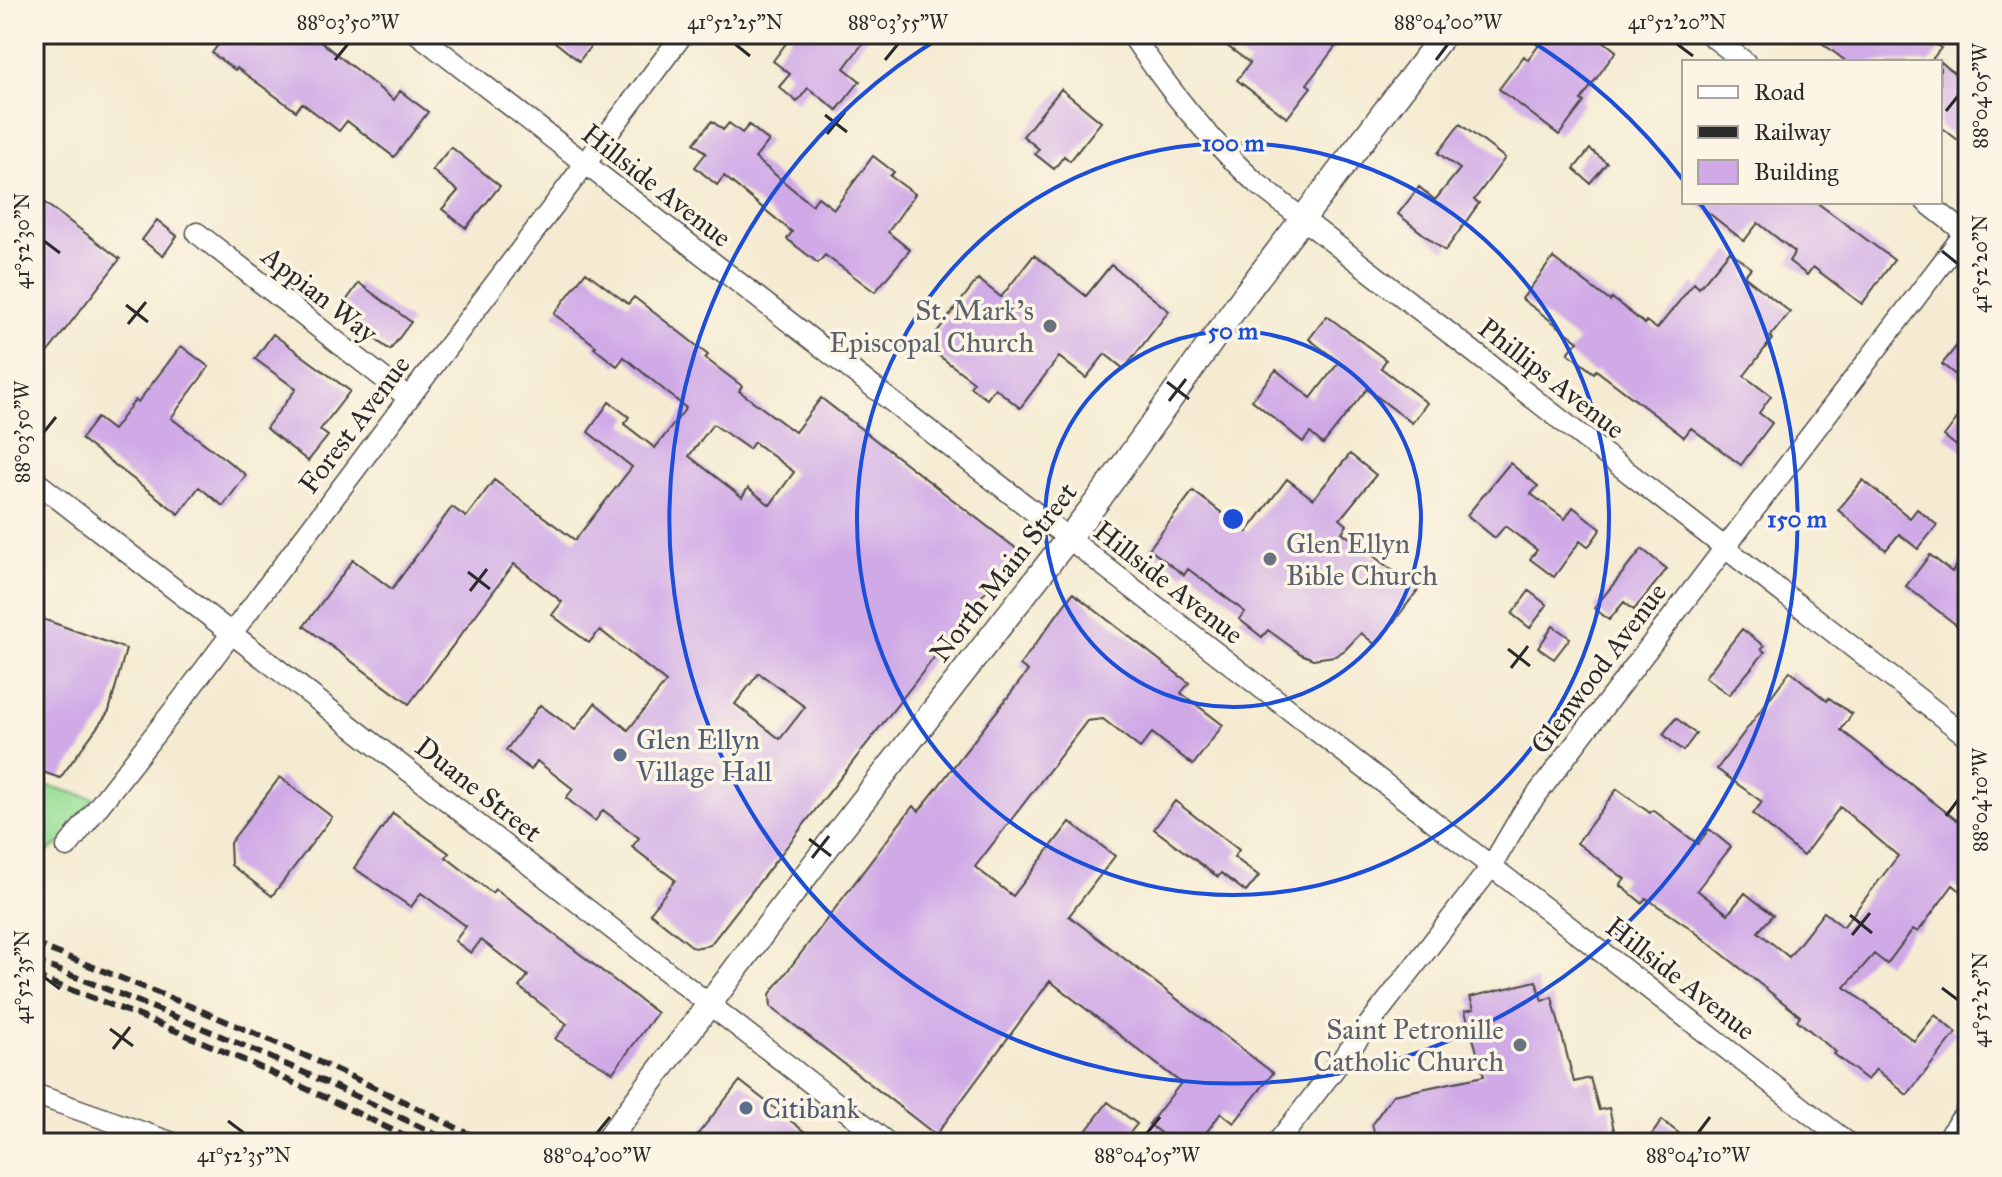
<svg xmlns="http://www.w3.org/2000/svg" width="2002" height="1177" font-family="'IM FELL Great Primer',serif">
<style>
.green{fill:#99df98;stroke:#628562;stroke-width:2}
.building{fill:#d0aae7;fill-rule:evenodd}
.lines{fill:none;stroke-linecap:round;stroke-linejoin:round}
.minor-casing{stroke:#494844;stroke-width:23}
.tertiary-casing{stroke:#494844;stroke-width:27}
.minor{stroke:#fff;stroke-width:20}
.tertiary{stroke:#fff;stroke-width:24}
.rail{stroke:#2b2b2b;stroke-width:6;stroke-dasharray:12 6;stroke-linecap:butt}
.ticks{fill:none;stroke:#2b2b2b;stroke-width:3}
.ring{fill:none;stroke:#1d4ed8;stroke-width:4}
.worship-dot{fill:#6b7280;stroke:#fcf5e5;stroke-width:3}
.service-dot{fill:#5c6f8a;stroke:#fcf5e5;stroke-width:3}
.labels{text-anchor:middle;stroke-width:7;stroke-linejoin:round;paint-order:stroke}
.street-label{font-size:28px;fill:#2b2b2b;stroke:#fcf5e5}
.worship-label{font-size:28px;fill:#5b616d;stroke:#fcf5e5;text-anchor:end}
.service-label{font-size:28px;fill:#4e5e75;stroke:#fcf5e5;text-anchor:start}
.centre{fill:#1d4ed8;stroke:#fcf5e5;stroke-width:4}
.ring-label{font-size:24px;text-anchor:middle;font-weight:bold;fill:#1d4ed8;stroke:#fcf5e5;stroke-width:7;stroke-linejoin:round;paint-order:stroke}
.neatline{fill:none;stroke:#2b2b2b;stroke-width:3}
.ticks-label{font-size:20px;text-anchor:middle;fill:#2b2b2b}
</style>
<rect width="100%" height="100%" fill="#fcf5e5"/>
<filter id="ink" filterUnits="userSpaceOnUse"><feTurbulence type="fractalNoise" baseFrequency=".0125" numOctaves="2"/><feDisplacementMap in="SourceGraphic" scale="16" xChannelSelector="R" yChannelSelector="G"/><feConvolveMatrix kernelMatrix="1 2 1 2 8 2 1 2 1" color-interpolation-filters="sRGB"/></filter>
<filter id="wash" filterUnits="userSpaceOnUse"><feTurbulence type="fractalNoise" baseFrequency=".006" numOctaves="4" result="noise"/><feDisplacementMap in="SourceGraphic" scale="32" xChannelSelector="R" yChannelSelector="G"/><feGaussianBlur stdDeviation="1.8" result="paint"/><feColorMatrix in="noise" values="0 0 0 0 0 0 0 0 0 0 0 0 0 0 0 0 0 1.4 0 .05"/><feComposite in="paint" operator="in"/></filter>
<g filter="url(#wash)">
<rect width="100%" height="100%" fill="#f5ebd2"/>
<path class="green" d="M34,782L97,799L63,841L47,852L34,848Z"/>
<g id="blocks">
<path class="building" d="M226,34H311L394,100L400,91L428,112L394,157L347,121L339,131L302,103L296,111L237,68L235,70L212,53Z
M545,34H600L579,61Z
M793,34H870L844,68L860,81L837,110L808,88L797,102L779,87L790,74L773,61Z
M1211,34H1345L1307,84L1311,87L1287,118L1237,80L1250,63Z
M1547,34H1594L1616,51L1581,100L1584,102L1559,135L1499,89L1524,56L1528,60Z
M1810,34H1922L1941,48L1930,62H1847Z
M1940,61L1968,85V148L1940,126Z
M1061,89L1101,122L1070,161L1064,156L1054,169L1035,154L1039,149L1023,136Z
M712,121L723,130L729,123L742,133L749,125L769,141L755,158L812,205L818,197L834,209L873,156L894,172L890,176L915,194L888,232L910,250L875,292L825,255L818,263L787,239L792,232L724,176L717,185L695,167L706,153L694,143Z
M1460,124L1505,158L1474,200L1479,203L1445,251L1398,214L1419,187L1435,200L1460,169L1438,153Z
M451,147L500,186L466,228L442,209L458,191L432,170Z
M1590,149L1607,163L1590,183L1574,169Z
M34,195L120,259L34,370Z
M1695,202H1816L1894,260L1862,304L1813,267L1807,275L1789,261L1795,252L1758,223L1744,241Z
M157,220L177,236L163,256L142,240Z
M1730,251L1751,268L1744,276L1790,312L1770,337L1772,339L1744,376L1771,396L1759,413L1772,423L1741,465L1691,428L1684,437L1596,370L1594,373L1568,353L1578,341L1522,299L1553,258L1610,301L1612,298L1645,324L1646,321L1657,329L1694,283L1699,288Z
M1034,255L1086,296L1111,265L1169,311L1124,369L1105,354L1086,378L1059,357L1020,408L995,388L987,399L970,387L974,382L926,346L978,279L1001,297Z
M586,272L628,304L634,297L687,338L708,355L705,358L742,386L739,391L795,432L821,398L1018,550L710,945L694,948L650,913L675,880L632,847L639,838L603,810L595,821L566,798L573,789L537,761L531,770L506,750L540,705L575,730L595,703L628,730L666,682L600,630L589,643L552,615L562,602L514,564L409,704L304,626L353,560L392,589L452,507L466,517L494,480L575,540L632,467L588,432L609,402L629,417L624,424L655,448L686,408L624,357L617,366L594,348L596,346L554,314ZM713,424L749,449L754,442L794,472L770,505L748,488L742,497L689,456ZM759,673L805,707L780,739L735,704Z
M359,283L411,322L390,350L338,312Z
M1327,316L1386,360L1381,368L1427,403L1412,423L1367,389L1323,444L1310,433L1303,442L1252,400L1276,370L1311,398L1339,362L1309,339Z
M1968,332V385L1942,364Z
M273,334L350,391L320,430L328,436L308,461L266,428L296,389L255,359Z
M181,346L209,367L171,418L246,475L223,506L199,487L179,514L81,439L97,418L113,430L135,400L138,402Z
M1968,404V455L1944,436Z
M1350,454L1376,475L1340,519L1347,525L1342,532L1418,590L1376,645L1361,633L1345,650L1335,656L1313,659L1301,654L1268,630L1262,637L1239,619L1245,612L1188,569L1184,575L1149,549L1193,491L1247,532L1287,479L1313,499Z
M1510,463L1538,486L1531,494L1565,519L1573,507L1601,529L1588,547L1580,541L1554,577L1530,559L1537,550L1505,526L1495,538L1467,515Z
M1863,480L1910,518L1917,509L1937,525L1918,549L1899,534L1886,550L1838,510Z
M1642,549L1667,569L1634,610L1624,602L1609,620L1594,608Z
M1968,551V634L1906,586L1930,555L1952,572Z
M1529,591L1547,605L1530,628L1512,614Z
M1073,593L1189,683L1181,693L1223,725L1193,765L1152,733L1140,748L1103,719L1087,721L975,867L1013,896L1070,822L1115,856L1069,916L1273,1073L1234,1123L1221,1113L1198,1143H1173L1149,1124L1181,1083L1050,981L936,1135L771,1007L770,994L913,806L919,811L1028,671L1020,665Z
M40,618L126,649L109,711L60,778L34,769V638Z
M1553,626L1570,638L1554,659L1538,648Z
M1742,629L1764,646L1761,649L1765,652L1729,695L1705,677Z
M1790,671L1827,701L1829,698L1852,714L1841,730L1968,829V897L1953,885L1918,932L1913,929L1887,964L1874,954L1845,987L1914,1041L1935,1015L1956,1033L1907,1095L1876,1069L1868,1080L1834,1054L1836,1052L1797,1020L1800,1016L1690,928L1646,898L1642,903L1620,885L1625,879L1577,843L1617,789L1650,813L1653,810L1698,844L1709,829L1731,847L1697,890L1728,914L1745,893L1773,915L1758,932L1789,957L1824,912L1843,927L1898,856L1840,807L1803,856L1753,814L1762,802L1717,769Z
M1676,718L1696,734L1683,751L1663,734Z
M280,777L332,817L272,896L231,865L230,843Z
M1175,801L1239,850L1234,857L1259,876L1246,892L1221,873L1218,877L1154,829Z
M393,813L449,853L446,857L492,893L495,889L657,1013L613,1072L555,1039L567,1024L519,987L528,976L481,940L471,953L455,941L466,926L421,893L411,907L354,868Z
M1536,981L1542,1001L1552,997L1574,1082L1590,1078L1599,1110L1609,1108L1617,1143H1377L1372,1124L1393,1095L1484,1076L1465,1011L1474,1009L1470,997Z
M740,1081L819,1143H709L698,1134Z
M1108,1102L1137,1124L1122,1143H1077Z
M1662,1120L1691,1143H1646Z"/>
</g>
</g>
<g filter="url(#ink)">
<use href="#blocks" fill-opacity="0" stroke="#494844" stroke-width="2"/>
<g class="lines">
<g class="minor-casing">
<path id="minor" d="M418,34L1848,1143
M1131,34C1170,91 1204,134 1254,181L1968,737
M1709,34L1745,62
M1926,202L1968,235
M197,233L409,398
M34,480L888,1143
M67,847L180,702L683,34
M34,1094L173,1143
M1277,1143L1491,867L1522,814L1968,229
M1943,1143L1968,1110"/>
</g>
<g class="tertiary-casing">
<path id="tertiary" d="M605,1143L837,834L1099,499L1246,293L1444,34"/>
</g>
<use href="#minor" class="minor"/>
<use href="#tertiary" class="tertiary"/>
<path class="rail" d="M34,944C188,1003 340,1067 486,1143
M34,961C177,1015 316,1075 453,1143
M34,977C166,1022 294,1081 418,1143"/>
</g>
</g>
<path class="ticks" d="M735,44L750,56M1677,44L1693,56M335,60L348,44M885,60L898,44M1436,60L1448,44M1946,111L1958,96M825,115L847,132M827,134L845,112M44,241L60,253M1942,251L1958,264M126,305L148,322M128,324L146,302M1167,382L1189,399M1169,401L1186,379M44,432L56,417M468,572L490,589M470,591L487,569M1508,649L1530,666M1511,668L1528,646M1946,816L1958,800M809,839L831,856M812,858L829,836M1850,915L1872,933M1852,935L1870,913M44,977L60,989M1942,988L1958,1000M110,1029L133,1046M113,1049L130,1027M228,1121L244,1133M597,1133L610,1117M1147,1133L1160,1117M1698,1133L1710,1117"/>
<g class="ring">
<circle cx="1233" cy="519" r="188"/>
<circle cx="1233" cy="519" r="376"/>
<path d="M1523 36A564 564 0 0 1 1683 180M1701 204A564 564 0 1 1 943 36"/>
</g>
<g class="worship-dot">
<circle cx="1050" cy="326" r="8"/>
<circle cx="1270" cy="559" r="8"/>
<circle cx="1520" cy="1045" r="8"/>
</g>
<g class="service-dot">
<circle cx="620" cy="755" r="8"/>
<circle cx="746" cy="1108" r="8"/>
</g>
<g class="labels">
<g class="street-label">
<text transform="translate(657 185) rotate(38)" y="10">Hillside Avenue</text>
<text transform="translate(320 294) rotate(38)" y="10">Appian Way</text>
<text transform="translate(1552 378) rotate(38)" y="10">Phillips Avenue</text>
<text transform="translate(354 424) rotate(-53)" y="10">Forest Avenue</text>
<text transform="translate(1003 572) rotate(-52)" y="10">North Main Street</text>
<text transform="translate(1169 582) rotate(38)" y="10">Hillside Avenue</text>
<text transform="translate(1598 668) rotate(-53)" y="10">Glenwood Avenue</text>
<text transform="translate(479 789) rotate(38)" y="10">Duane Street</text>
<text transform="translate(1681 978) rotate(38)" y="10">Hillside Avenue</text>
</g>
<g class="worship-label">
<text x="1034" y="320">St. Mark's<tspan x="1034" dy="32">Episcopal Church</tspan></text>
<text x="1286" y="553" text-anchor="start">Glen Ellyn<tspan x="1286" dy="32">Bible Church</tspan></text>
<text x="1504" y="1039">Saint Petronille<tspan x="1504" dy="32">Catholic Church</tspan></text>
</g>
<g class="service-label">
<text x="636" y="749">Glen Ellyn<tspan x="636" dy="32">Village Hall</tspan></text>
<text x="762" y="1118">Citibank</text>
</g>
</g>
<circle cx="1233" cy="519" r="12" class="centre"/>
<g class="ring-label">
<text x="1233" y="151">100 m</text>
<text x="1233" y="339">50 m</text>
<text x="1797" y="527">150 m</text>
</g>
<rect width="2002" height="1177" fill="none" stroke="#fcf5e5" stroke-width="88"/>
<rect x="1682" y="60" width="260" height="144" fill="#fcf5e5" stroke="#a8a49b" stroke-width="2"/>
<rect x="1698" y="86" width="40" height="12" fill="#ffffff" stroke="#a8a49b" stroke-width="2"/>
<text x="1754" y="100" font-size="24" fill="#2b2b2b">Road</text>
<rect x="1698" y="126" width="40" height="12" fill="#2b2b2b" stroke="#a8a49b" stroke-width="2"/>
<text x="1754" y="140" font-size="24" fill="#2b2b2b">Railway</text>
<rect x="1698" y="160" width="40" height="24" fill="#d0aae7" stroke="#a8a49b" stroke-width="2"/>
<text x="1754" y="180" font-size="24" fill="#2b2b2b">Building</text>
<rect x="44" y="44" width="1914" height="1089" class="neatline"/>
<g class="ticks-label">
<text x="348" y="29">88°03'50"W</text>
<text x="735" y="29">41°52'25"N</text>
<text x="898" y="29">88°03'55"W</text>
<text x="1448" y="29">88°04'00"W</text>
<text x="1677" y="29">41°52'20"N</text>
<text transform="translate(1980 96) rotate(-90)" y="7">88°04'05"W</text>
<text transform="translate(22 241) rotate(-90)" y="7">41°52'30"N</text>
<text transform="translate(1980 264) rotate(-90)" y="7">41°52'20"N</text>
<text transform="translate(22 432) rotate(-90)" y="7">88°03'50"W</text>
<text transform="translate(1980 800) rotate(-90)" y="7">88°04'10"W</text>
<text transform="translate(22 977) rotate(-90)" y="7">41°52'35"N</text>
<text transform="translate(1980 1000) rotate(-90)" y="7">41°52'25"N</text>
<text x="244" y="1162">41°52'35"N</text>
<text x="597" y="1162">88°04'00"W</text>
<text x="1147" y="1162">88°04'05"W</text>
<text x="1698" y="1162">88°04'10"W</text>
</g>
</svg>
